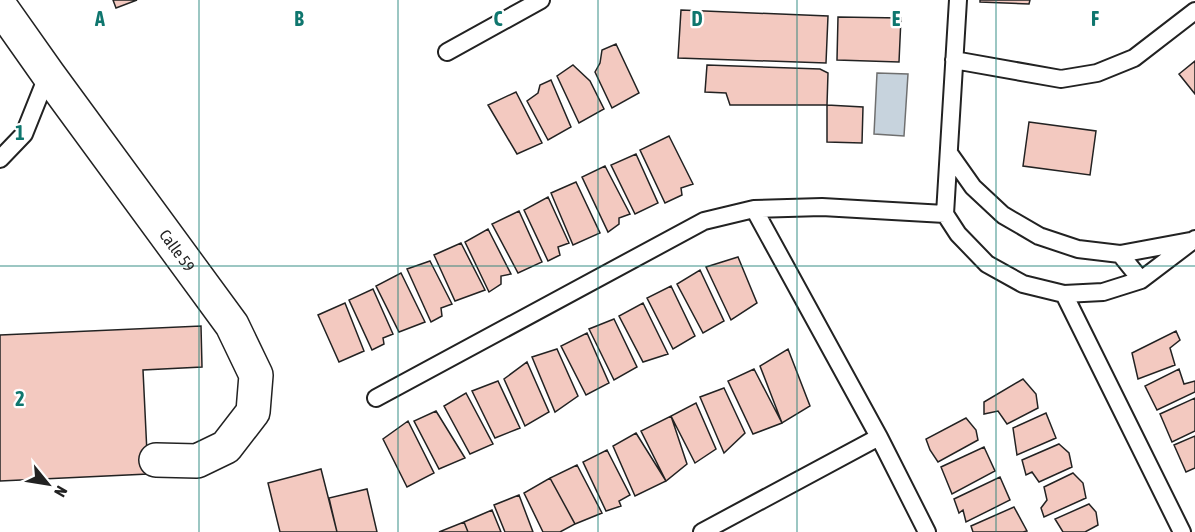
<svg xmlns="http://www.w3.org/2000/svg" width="1195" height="532" font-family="'Asap Condensed',sans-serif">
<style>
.water{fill:#c7d3dd;stroke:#6f6f6f;stroke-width:1.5}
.building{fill:#f3c9c0;stroke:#222;stroke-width:1.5}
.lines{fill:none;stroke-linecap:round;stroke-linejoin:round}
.service-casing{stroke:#222;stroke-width:20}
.minor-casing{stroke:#222;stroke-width:36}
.service{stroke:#fff;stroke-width:16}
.minor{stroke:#fff;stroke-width:33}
.grid{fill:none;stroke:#0f766e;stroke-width:1.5;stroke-opacity:0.55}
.labels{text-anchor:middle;stroke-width:4.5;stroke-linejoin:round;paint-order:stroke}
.street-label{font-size:16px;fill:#222;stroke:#fff}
.grid-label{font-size:20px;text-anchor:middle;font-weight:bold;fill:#0f766e;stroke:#fff;stroke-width:4.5;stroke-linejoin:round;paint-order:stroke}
</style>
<rect width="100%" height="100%" fill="#fff"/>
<path class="water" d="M877,73L908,74L904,136L874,134Z"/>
<path class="building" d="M113,0H137L116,8Z
M980,0H1030L1029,4L980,2Z
M681,10L828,16L826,63L678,58Z
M838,17L901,18L899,62L837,60Z
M616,44L639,93L612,108L595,72L600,63L602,50Z
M1195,61V94L1179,74Z
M573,65L590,81L604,109L579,123L557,76Z
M707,65L820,69L828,73L827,105H730L726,93L705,92Z
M551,80L571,127L548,140L527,101L538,93L540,85Z
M516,92L542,143L517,154L488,105Z
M827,105L863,107L862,143L827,142Z
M1029,122L1096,131L1090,175L1023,166Z
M669,136L693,184L681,188L682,195L665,203L640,150Z
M636,154L658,203L635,214L611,165Z
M605,166L630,214L619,218V224L608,232L582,177Z
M576,182L600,233L573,245L551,193Z
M548,197L569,243L558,247L560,255L548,261L524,210Z
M519,211L542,262L518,273L492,224Z
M488,229L511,274L501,276V284L489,292L465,242Z
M461,243L485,290L455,301L434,255Z
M738,257L757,303L731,320L706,267Z
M430,261L452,304L441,308L442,316L431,322L407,269Z
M700,270L724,321L703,333L677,284Z
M401,273L425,322L399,332L376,286Z
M671,286L695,336L673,349L647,298Z
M373,289L393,334L383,338L384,344L372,350L349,300Z
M345,303L364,351L339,362L318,315Z
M643,303L668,354L643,362L619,316Z
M614,319L637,367L614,380L589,329Z
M201,326L202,367L143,370L148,474L0,481V335Z
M1176,331L1180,340L1170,348L1175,365L1138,379L1132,353Z
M587,333L609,383L586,395L561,346Z
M557,349L578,396L555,412L532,357Z
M788,349L810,406L782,423L760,366Z
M527,362L549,412L525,426L504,379Z
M754,369L782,423L753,434L728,381Z
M1179,369L1184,384L1195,381V392L1157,410L1145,386Z
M1023,379L1036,394L1038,408L1007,424L998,411L984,414V402Z
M498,381L520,428L495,438L472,391Z
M724,388L745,433L724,453L700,397Z
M466,393L493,444L470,454L444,406Z
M1195,398V431L1172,442L1160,414Z
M696,403L716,449L695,463L671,416Z
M436,411L465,458L439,469L414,421Z
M1046,413L1056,438L1017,455L1013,428Z
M671,416L687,464L666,481L641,431Z
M966,418L976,430L978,440L938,462L930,450L926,439Z
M408,421L434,473L407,487L383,439Z
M636,433L666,481L635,496L613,446Z
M1195,436V468L1186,472L1174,445Z
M1059,444L1069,453L1072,467L1039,482L1032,472L1026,475L1022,460Z
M984,447L995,471L952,494L941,467Z
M607,450L630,495L619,501L621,506L606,511L583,462Z
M577,465L602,513L575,524L550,478Z
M321,469L337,532H280L268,483Z
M1073,473L1083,483L1086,498L1044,517L1041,508L1047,500L1044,487Z
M1000,477L1010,500L966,522L963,510L959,513L954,499Z
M550,478L575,524L560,532H543L524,493Z
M367,489L377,532H337L329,498Z
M519,495L533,532H505L494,505Z
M1089,504L1096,512L1098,525L1085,532H1063L1055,519Z
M1014,507L1027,531L1023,532H973L971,526Z
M492,510L501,532H468L464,522Z
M464,522L468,532H439Z"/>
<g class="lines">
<g class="service-casing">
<path id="service" d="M958,0L945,214L958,234L987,264L1023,284L1064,294L1103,292L1141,280L1195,239
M447,52L541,0
M954,60L1061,79L1097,73L1134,58L1195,11
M949,153L973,187L1003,215L1039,236L1078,249L1120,254L1190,241
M0,159L24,134L48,74
M754,209L879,437L927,532
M1120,254L1141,280
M1064,294L1182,532
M376,398L704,221L754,209L822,207L945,214
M702,532L879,437"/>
</g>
<g class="minor-casing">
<g id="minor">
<path id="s1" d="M0,6L48,74L232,325L256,375L253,412L226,447L197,461L156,460"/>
</g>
</g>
<use href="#service" class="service"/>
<use href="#minor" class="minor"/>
</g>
<path class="grid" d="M199,0V532M398,0V532M598,0V532M797,0V532M996,0V532M0,266H1195"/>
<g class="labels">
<g class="street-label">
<text dy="6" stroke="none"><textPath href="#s1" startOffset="302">Calle 59</textPath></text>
</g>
</g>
<g class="grid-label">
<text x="100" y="26">A</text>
<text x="299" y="26">B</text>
<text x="498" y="26">C</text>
<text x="697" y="26">D</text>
<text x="896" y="26">E</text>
<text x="1095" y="26">F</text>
<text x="20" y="140">1</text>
<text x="20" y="406">2</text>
</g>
<g transform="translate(48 484) rotate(120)" stroke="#ffffff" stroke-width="4.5" paint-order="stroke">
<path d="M0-4.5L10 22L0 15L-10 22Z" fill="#222222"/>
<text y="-9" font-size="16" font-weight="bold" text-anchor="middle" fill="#222222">N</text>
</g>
</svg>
